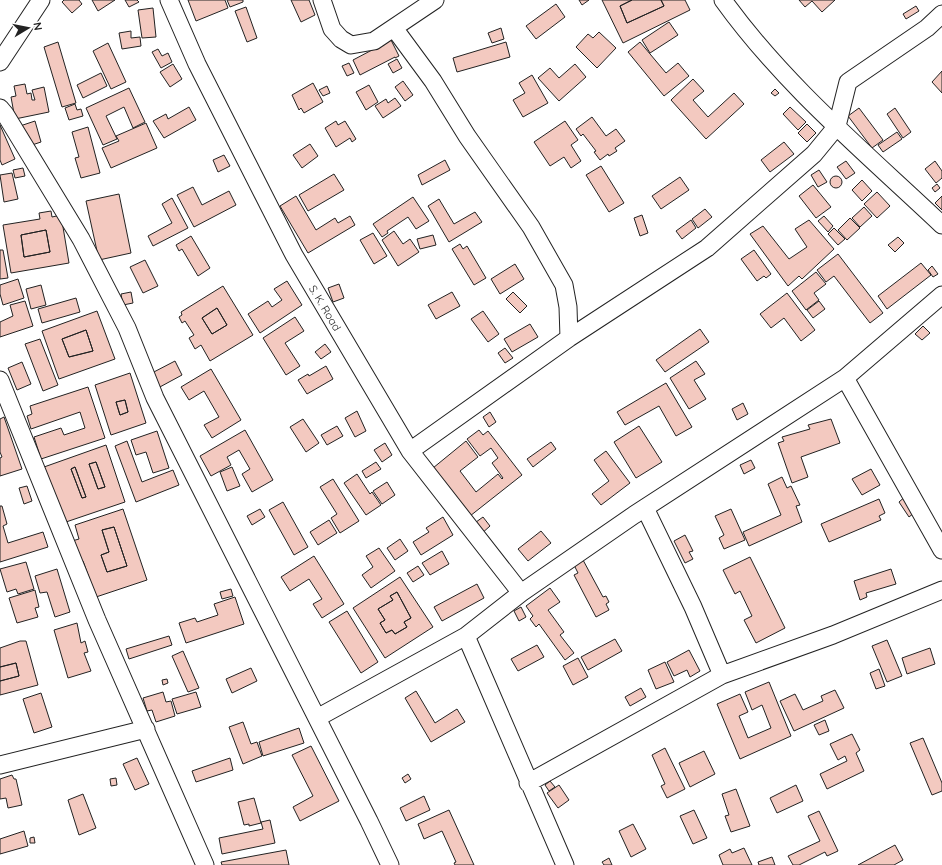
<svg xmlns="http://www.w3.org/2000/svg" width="942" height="865" font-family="Quicksand,sans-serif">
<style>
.building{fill:#f3c9c0;stroke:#222;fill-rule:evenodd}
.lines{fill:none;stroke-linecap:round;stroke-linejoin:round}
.minor-casing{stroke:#222;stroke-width:19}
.minor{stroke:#fff;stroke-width:17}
.labels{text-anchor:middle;stroke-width:3;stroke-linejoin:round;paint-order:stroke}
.street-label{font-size:11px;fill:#222;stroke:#fff}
</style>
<rect width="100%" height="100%" fill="#fff"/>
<path class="building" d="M64,0H79L82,4L72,13L62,2Z
M92,0H115L98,11Z
M125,0H137L139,2L129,7Z
M188,0H225L228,8L196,21Z
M227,0H243V2L230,7Z
M291,0H309L315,15L301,22Z
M579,0H589L582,5Z
M602,0H632L620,6L627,23L664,6L661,0H685L690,10L623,43Z
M632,0H661L664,6L627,23L620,6Z
M799,0H835L822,12L812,1L805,7Z
M556,4L565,17L536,39L526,26Z
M916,6L919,11L906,19L903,14Z
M246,7L257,38L247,42L235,11Z
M153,8L156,37L142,38L138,10Z
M669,22L678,35L650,53L642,40Z
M501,28L504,39L492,43L488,33Z
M131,31V38L140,37L141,46L122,49L119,33Z
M599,32L616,48L597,68L576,47L588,34L593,38Z
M391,40L399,56L395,58V57L360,75L353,60Z
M58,42L76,103L62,107L44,47Z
M506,42L510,57L457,72L453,58Z
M640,42L666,73L678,63L689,76L664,96L628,52Z
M108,43L126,82L111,89L93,51Z
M158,49L162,56L168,53L172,62L161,68L152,52Z
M397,59L402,68L393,73L388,64Z
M349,63L354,73L347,76L342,66Z
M173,64L182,79L170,87L160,72Z
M575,64L586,77L559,101L538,78L550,68L559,78Z
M942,71V93L932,82Z
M101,73L107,86L83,98L77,85Z
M532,75L548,103L523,117L513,100L525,93L519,83Z
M693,79L704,91L693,100L708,117L734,93L744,104L706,139L671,100Z
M403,81L413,95L405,101L395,87Z
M313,83L323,102L304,113L301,108L299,110L292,95Z
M25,84L27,94L31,93L32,100H35L32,90L44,87L49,112L15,119L11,97L16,96L14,86Z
M369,85L378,102L366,110L356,92Z
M327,86L330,93L323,96L319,90Z
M129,88L145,122L133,128L124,107L106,116L117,139L103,145L86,108Z
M775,89L779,93L775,96L771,93Z
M395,98L401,106L383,118L375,106L386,99L388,103Z
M75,104L77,110L81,109L83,116L69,120L65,108Z
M189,107L196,120L164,138L153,121L166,114L168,119Z
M790,107L806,122L798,130L783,114Z
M859,108L883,140L872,148L848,116Z
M895,108L911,132L903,138L887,114Z
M592,117L606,136L616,129L625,141L615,148L617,151L609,156L608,154L600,160L594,152L596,151L583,134L581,136L576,129Z
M35,121L41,142L26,147L20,126Z
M336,121L338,125L345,121L356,139L352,142L350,138L336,147L325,128Z
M565,121L578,140L571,145L581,161L571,168L564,157L550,166L534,142Z
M146,123L157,148L111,168L102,148L119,141L116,136Z
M807,124L816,133L807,142L798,133Z
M0,125L15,159L2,165L0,160Z
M88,127L100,173L81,178L75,158L79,157L72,132Z
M897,132L902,139L883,152L878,145Z
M784,142L794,154L770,172L761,160Z
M310,144L318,156L302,168L293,155Z
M224,155L230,166L218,172L213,160Z
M445,160L450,170L422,185L418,175Z
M846,161L855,173L846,179L837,167Z
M935,161L942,171V178L936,183L925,169Z
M601,166L624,203L609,212L586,175Z
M23,168L25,176L15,178L13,170Z
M819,170L827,182L818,187L811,175Z
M12,173L18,199L4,202L0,175Z
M334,174L344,190L308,211L299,195Z
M830 182a6 6 0 1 1 12 0a6 6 0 1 1-12 0Z
M680,177L689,190L661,209L652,196Z
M862,180L872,191L862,201L852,190Z
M937,184L940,188L935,192L932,188Z
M813,185L831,207L816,218L799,196Z
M193,187L202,205L229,191L236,205L194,227L177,195Z
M877,192L890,206L877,218L864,204Z
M119,194L131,253L99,260L86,201Z
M296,196L316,230L335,218L338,223L350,216L355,225L308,253L280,206Z
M942,196V210L935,203Z
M413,197L429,221L416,229L408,217L387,231L388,233L382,237L373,224Z
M172,198L188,228L153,246L148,236L172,223L162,204Z
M439,199L454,224L475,212L482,222L449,242L428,206Z
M864,207L872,216L860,227L852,218Z
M705,209L712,217L698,228L692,219Z
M51,211L52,217L61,215L69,263L11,273L3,225L40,219L39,213ZM46,230L50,252L24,257L21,235Z
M642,215L648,233L640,236L634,218Z
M824,216L833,226L828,232L818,221Z
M850,218L860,228L847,240L838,230Z
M691,220L696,228L682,239L676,231Z
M809,220L834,249L802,279L799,276L788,286L750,234L763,226L789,259L807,247L795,229Z
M834,228L845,239L838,245L828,234Z
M46,230L50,252L24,257L21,235Z
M394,231L403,244L410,239L419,252L398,266L382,240Z
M373,233L387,256L374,264L360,240Z
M433,235L436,245L420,249L417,239Z
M191,236L210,268L198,276L182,249L179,251L176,245Z
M898,237L904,243L895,252L888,245Z
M460,244L463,249L467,246L486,278L474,285L452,249Z
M0,250H3L8,278L0,279Z
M754,250L771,274L766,278L764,276L757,281L741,259Z
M838,254L883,313L870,323L834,276L826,282L817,270Z
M145,260L158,286L143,293L130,267Z
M921,263L931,275L887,309L878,296Z
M515,264L524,279L500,294L491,279Z
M932,266L938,274L933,277L928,270Z
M816,272L826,284L814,293L819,300L806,310L792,291Z
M18,279L24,298L3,305L0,294V285Z
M287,281L302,305L260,333L248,314L268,301L272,307L282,300L274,289Z
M339,284L344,298L333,302L328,288Z
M41,285L46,305L31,309L26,289Z
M223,286L253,335L210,361L201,345L195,349L189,338L194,335L185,321L182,323L179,317L182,315L181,312ZM217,308L227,325L212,334L202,318Z
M131,292L133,303L123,305L121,294Z
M452,292L460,306L436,319L428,305Z
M513,292L527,306L520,313L506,299Z
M787,293L815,330L801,341L784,318L771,328L760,314Z
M76,298L80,312L42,323L38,309Z
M25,301L33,326L0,337V322L13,316L10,305Z
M819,301L825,309L813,318L807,310Z
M217,308L227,325L212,334L202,318Z
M97,311L115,359L59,379L42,331ZM86,330L93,351L69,357L62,339Z
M483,311L499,334L488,342L471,319Z
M295,317L304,331L285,343L300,366L286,375L263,338Z
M530,324L538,337L512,352L504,339Z
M923,326L930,333L922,340L915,334Z
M700,329L709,342L665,372L656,360Z
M86,330L93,351L69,357L62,339Z
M40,339L58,385L43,391L25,344Z
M325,344L331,352L321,359L315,352Z
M505,348L513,358L505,363L498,353Z
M175,361L182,375L158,388L150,374Z
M696,361L705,374L694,380L706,399L689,409L670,378Z
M22,362L31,384L17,390L8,368Z
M326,366L333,379L307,394L298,380L308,374L309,376Z
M211,369L241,420L212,438L204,425L219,417L204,391L189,400L181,387Z
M130,373L146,423L111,435L95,385ZM125,400L128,412L120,415L116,402Z
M666,383L692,427L676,436L659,406L625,425L617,412Z
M88,387L105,438L41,459L34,437L61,428L64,435L85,428L80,412L31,429L27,416L32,414L30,406Z
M125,400L128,412L120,415L116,402Z
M743,403L748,414L737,420L732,409Z
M357,411L366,431L355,437L345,418Z
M490,412L496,422L489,427L483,417Z
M4,417L22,469L0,476V458L2,457L0,452V419Z
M303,419L319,443L306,452L290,427Z
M831,419L840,443L801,457L808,477L792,483L778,443L784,441L782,437L810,429L808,425Z
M337,426L343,436L327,445L321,435Z
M639,426L662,462L636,478L614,442Z
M245,430L273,480L252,492L242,474L250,469L239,450L227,457L231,465L211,476L200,456Z
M479,430L483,435L488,431L522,475L470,516L433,468L466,441L478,457L460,471L476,492L498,474L502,479L503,478L492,463L498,458L491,448L480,456L467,439Z
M157,431L169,468L153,473L146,452L136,455L131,440Z
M127,441L142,482L173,470L179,485L136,502L115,446Z
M551,442L556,449L533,467L527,459Z
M385,443L392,455L382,462L374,450Z
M106,445L125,502L63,523L44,467ZM96,462L105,487L98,489L89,464ZM75,467L86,497L82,498L71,469Z
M606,451L630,483L601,505L592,494L609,481L594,460Z
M751,460L755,468L744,474L740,465Z
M96,462L105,487L98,489L89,464Z
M376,462L381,469L366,478L362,471Z
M75,467L86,497L82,498L71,469Z
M232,467L240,486L227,491L220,472Z
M871,469L880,485L862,495L852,479Z
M357,474L370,494L372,492L381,505L366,515L344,483Z
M782,477L787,488L791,486L800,505L796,506L802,522L749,546L743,532L781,515L768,484Z
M333,479L359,521L340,533L331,518L337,514L320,487Z
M387,482L395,495L382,504L373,491Z
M27,486L32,501L24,504L19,488Z
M907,495L914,513L909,517L899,502Z
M879,499L885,513L879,516L881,520L829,542L821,524Z
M283,502L308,547L294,555L269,510Z
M0,506H2L7,524L3,526L8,543L43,532L48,547L0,562Z
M123,509L147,580L96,597L83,561L79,562L72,541L79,539L75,525ZM114,527L127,566L107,572L101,555L109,552L102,530Z
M260,509L265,517L252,525L247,516Z
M731,509L745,540L724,549L719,538L724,535L715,516Z
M443,517L453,535L421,555L413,542L429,532L426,528Z
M483,517L490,526L480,535L472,525Z
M329,520L337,533L318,545L310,532Z
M114,527L127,566L107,572L101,555L109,552L102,530Z
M541,531L551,543L528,561L518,549Z
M685,535L693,551L689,552L693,559L685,563L674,541Z
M400,539L408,551L395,560L387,548Z
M379,548L395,571L371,588L362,575L373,567L366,556Z
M442,551L449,564L430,575L422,563Z
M314,556L344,604L322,618L313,604L322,599L309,579L290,591L281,577Z
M750,557L785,628L756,643L744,620L752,616L740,591L735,594L723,570Z
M583,560L603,597L606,596L609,602L606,604L609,610L596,617L574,575L578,573L574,565Z
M26,562L34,589L18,594L16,589L7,592L0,569Z
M418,566L424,575L413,582L407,573Z
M57,569L70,612L55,617L47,592L40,593L35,576Z
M891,569L896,584L866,593L867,597L860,600L854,581Z
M400,577L433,627L385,658L353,608ZM397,592L411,618L404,622L407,627L395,634L392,630L386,633L380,623L385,620L378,609L393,600L390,596Z
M477,584L484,598L442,621L434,607Z
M550,588L560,602L548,610L564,632L560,635L574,653L565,660L539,624L536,627L530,619L533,616L526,606Z
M231,589L233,596L222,599L220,592Z
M35,590L39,607L35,608L38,617L17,623L9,598Z
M397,592L411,618L404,622L407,627L395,634L392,630L386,633L380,623L385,620L378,609L393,600L390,596Z
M235,597L244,624L186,643L179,623L195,618L197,622L218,615L214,604Z
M521,607L526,617L519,621L514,611Z
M347,611L378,662L361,673L329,622Z
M77,623L81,643L85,641L88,652L84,653L91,671L68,678L54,630Z
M169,636L172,645L129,659L126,649Z
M615,639L622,651L588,670L581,657Z
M887,640L902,676L887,682L872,646Z
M20,641H26L38,685L0,695V681L19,676L16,663L0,667V648Z
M537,645L544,657L518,671L511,659Z
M930,648L935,664L907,674L902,658Z
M689,650L700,671L690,677L687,670L674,676L667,662Z
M183,651L199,688L188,692L172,656Z
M578,658L588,677L573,685L563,666Z
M665,662L674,682L656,689L648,670Z
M16,663L19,676L0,681V667Z
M251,668L257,681L232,693L226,679Z
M879,669L885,686L876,689L870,673Z
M167,679L168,683L163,685L162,680Z
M769,682L791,736L740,759L717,704L740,694L748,712L739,716L748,738L771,728L762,705L752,710L745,692Z
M641,688L646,697L630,706L625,697Z
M835,690L844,708L794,731L780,701L795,694L803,710L823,701L821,696Z
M416,691L435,723L457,709L465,722L431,742L405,698Z
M163,692L166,702L171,701L175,716L156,722L152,710L147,711L143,698Z
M196,692L201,707L177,714L172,699Z
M41,693L52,727L34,733L23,699Z
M825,720L829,731L819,735L814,725Z
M243,722L251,744L257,742L262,756L243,764L229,727Z
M299,728L304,743L263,756L259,742Z
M852,734L860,750L856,753L864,771L827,789L820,774L847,761L845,756L838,760L830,744Z
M923,738L942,783V791L932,795L910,743Z
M311,746L339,801L300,821L293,807L313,796L292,755Z
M665,748L685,789L667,798L661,786L665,784L652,755Z
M704,751L715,774L690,787L679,763Z
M137,758L149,784L135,790L123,764Z
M230,758L233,770L196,782L192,771Z
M408,774L411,779L405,783L402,778Z
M12,775L14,779H16L22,805L8,808L6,798L0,799V779Z
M116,778L117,785L111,786L110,779Z
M550,781L555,787L549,791L545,785Z
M559,785L569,800L558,808L547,793Z
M796,785L803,801L777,813L770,798Z
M736,789L750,826L731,832L725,816L729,815L722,794Z
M83,794L96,828L79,835L68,800Z
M424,796L430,810L406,821L400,808Z
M254,798L261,823L249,826V824L244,825L238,802Z
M449,810L474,865H455L454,863L456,862L442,831L424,839L418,824Z
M694,810L707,838L693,844L680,816Z
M819,811L838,851L827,856L825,852L799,865H793L788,856L820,841L808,816Z
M270,820L275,843L222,854L219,838L263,829L261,822Z
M633,824L646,849L631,857L619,831Z
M24,831L28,846L0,854V839Z
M34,837L35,843H30V838Z
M895,845L903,860L894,865H858Z
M744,848L752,865H723L719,855L730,849L732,853Z
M286,850L289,865H222L221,862Z
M772,857L775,865H759L758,862Z
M609,858L612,865H604L602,862Z"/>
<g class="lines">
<g class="minor-casing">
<path id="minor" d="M169,0L197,64L294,255L410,451L521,593
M322,0L332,29L341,39L351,45L374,41L435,0
M723,0C784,85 866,153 942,225
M394,28L433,81L467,136L531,227L564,285L568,307L569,338
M0,62L41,0
M0,108L5,114L81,239L127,328L155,398L369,821L390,865
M845,378L942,550
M0,380L97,620L205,865
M410,451L569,338L707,248L814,154L837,126L848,82L927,28L942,14
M645,508L693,607L722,675
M466,636L565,865
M317,718L466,636L521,593L634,515L845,378L942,295
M0,765L146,729
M528,783L722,675L833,635L942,590"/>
</g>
<use href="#minor" class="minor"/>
</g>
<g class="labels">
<g class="street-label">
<text transform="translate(325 308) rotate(59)" y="4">S. K. Road</text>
</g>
</g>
<g transform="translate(28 28) rotate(80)" stroke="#ffffff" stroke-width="3" paint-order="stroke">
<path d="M0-3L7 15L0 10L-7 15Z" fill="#222222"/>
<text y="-6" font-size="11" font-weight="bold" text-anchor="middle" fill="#222222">N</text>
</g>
</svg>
